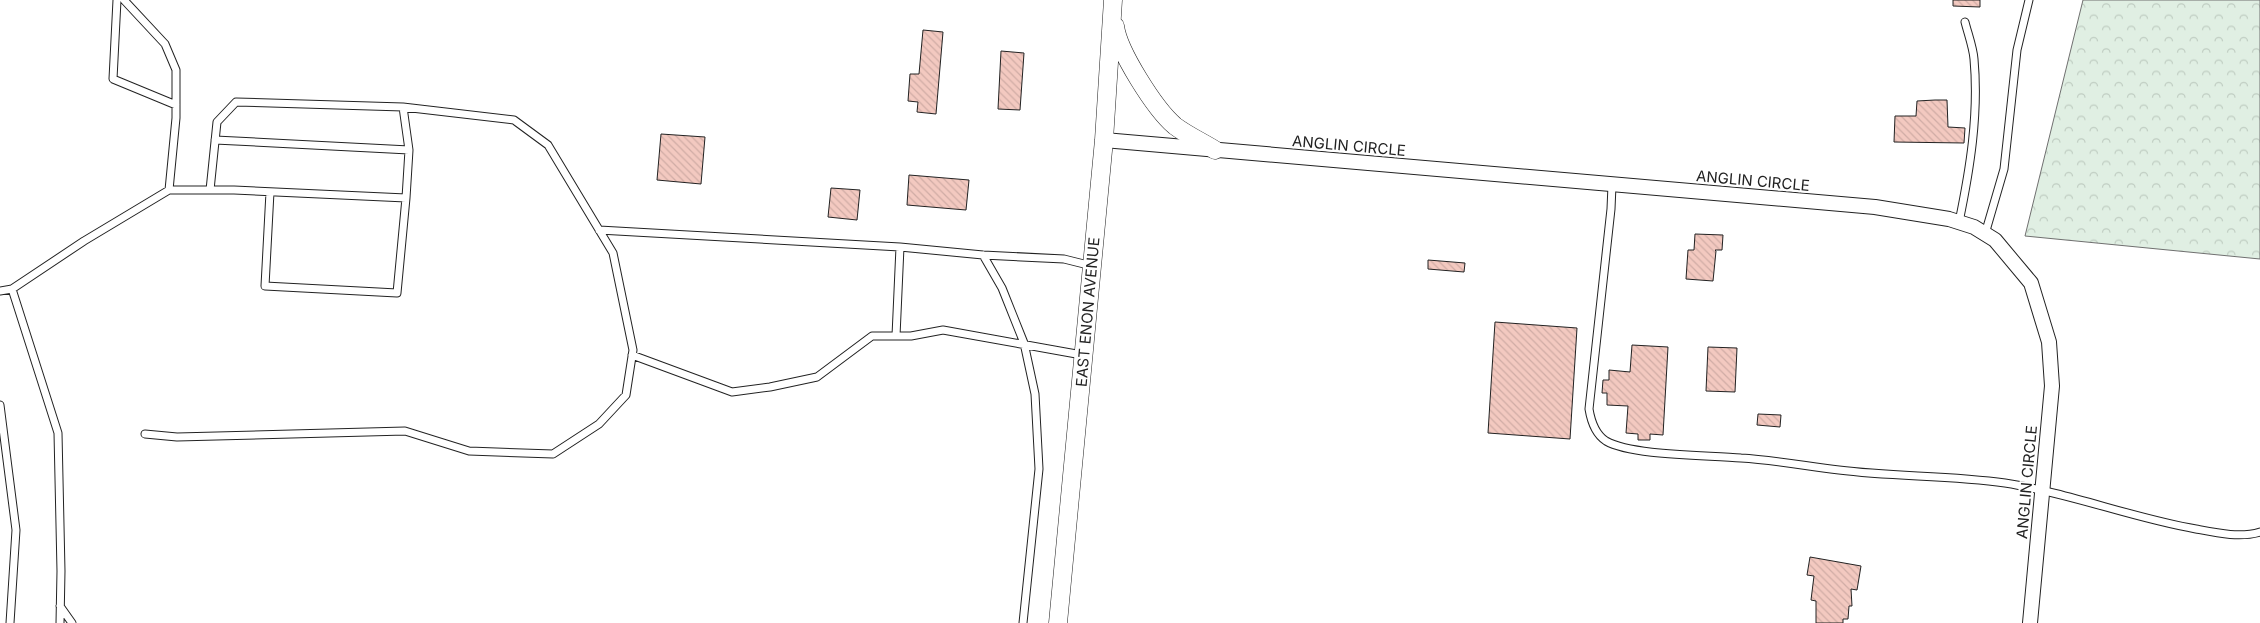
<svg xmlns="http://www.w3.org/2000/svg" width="2260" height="623" font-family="Inter,sans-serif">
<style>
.forest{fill:url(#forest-crowns);stroke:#6f6f6f}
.building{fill:url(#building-back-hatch);stroke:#222}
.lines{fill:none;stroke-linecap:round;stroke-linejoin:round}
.service-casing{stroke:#222;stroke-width:9}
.minor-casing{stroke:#222;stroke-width:16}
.tertiary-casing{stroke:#222;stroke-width:19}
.service{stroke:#fff;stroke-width:7}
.minor{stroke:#fff;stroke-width:14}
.tertiary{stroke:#fff;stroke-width:18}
.labels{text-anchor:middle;stroke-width:4;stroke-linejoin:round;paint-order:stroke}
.street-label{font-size:15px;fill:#222;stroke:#fff}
</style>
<defs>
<pattern id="forest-crowns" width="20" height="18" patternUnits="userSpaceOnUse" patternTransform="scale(1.25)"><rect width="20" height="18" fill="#e0efe3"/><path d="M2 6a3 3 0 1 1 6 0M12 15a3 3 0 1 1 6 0" fill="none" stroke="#c0cdc2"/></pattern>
<pattern id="building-back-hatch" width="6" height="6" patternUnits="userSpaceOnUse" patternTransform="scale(1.25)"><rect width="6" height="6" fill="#f3c9c0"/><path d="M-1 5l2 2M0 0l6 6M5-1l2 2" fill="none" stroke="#d0aca5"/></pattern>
</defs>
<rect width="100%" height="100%" fill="#fff"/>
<path class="forest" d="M2083,0H2260V259L2025,236Z"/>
<path class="building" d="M1953,0H1980V7L1953,6Z
M923,30L943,32L936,114L917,112L918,102L908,101L910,74H919Z
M1001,51L1024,53L1020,110L998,109Z
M1935,100H1947L1948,127L1965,128L1964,143L1894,142L1895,116H1916L1917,101Z
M661,134L705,137L701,184L657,180Z
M909,175L969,180L966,210L907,205Z
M831,188L860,190L857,220L828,217Z
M1695,234L1723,235L1722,250H1715L1716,251L1713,281L1686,279L1688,250H1694Z
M1428,260L1465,263L1464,272L1428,269Z
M1495,322L1577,328L1570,439L1488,433Z
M1632,345L1668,347L1663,435L1650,434V440H1638V434L1626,433L1628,406L1607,405V393H1602L1603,380H1609V370L1630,372Z
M1708,347L1737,348L1735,392L1706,391Z
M1758,414L1781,415L1780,427L1757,425Z
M1810,557L1861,566L1857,590L1851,589L1852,606H1849L1848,619H1843V623H1816V601L1811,600L1814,576L1807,575Z"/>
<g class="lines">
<g class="service-casing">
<path id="service" d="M117,0L113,79L176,105
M124,0L165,44L176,70V118L169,190
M215,140L409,150
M1612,185L1611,209L1589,409C1591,421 1595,434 1606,441C1632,456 1708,455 1741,458C1774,460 1806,466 1839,470C1894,477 1950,475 2005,483C2070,493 2132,518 2196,529C2217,533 2240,538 2260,532
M270,192L265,286L397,293L406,198
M1959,222C1970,169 1979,114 1974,59C1973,47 1968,34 1965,22
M599,230L900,247
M1985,234L2004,169L2017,50L2029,0
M983,255L1002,288L1024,343L1035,394L1039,469L1023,623
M0,291L12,289
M896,336L900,247L983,255L1064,259L1092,266
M632,355L732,392L770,387L817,377L872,336H911L943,330L1082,355
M0,405L16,530L10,623
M145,434L177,437L405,431L469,451L553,454L599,424L626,395L633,350L613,253L548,145L514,120L403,107
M60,606L72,623
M60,623L61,571L58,433L12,289L84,241L169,190H234L406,198L409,150L403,107L236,102L217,122L210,190"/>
</g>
<g class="minor-casing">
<path id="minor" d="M1104,140L1875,207L1949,219L1974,227L1995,240L2031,283L2049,342L2052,386L2030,623"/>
</g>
<g class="tertiary-casing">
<path id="tertiary" d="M1115,26C1118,51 1155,109 1175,126C1187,135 1202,142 1215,150
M1058,623L1104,140L1113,0"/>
</g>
<use href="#service" class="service"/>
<use href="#minor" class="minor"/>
<use href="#tertiary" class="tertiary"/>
</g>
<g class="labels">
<g class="street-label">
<text transform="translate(1349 146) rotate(5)" y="5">ANGLIN CIRCLE</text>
<text transform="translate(1753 181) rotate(5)" y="5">ANGLIN CIRCLE</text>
<text transform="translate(1088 312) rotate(-85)" y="5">EAST ENON AVENUE</text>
<text transform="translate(2027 482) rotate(-85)" y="5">ANGLIN CIRCLE</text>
</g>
</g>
</svg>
